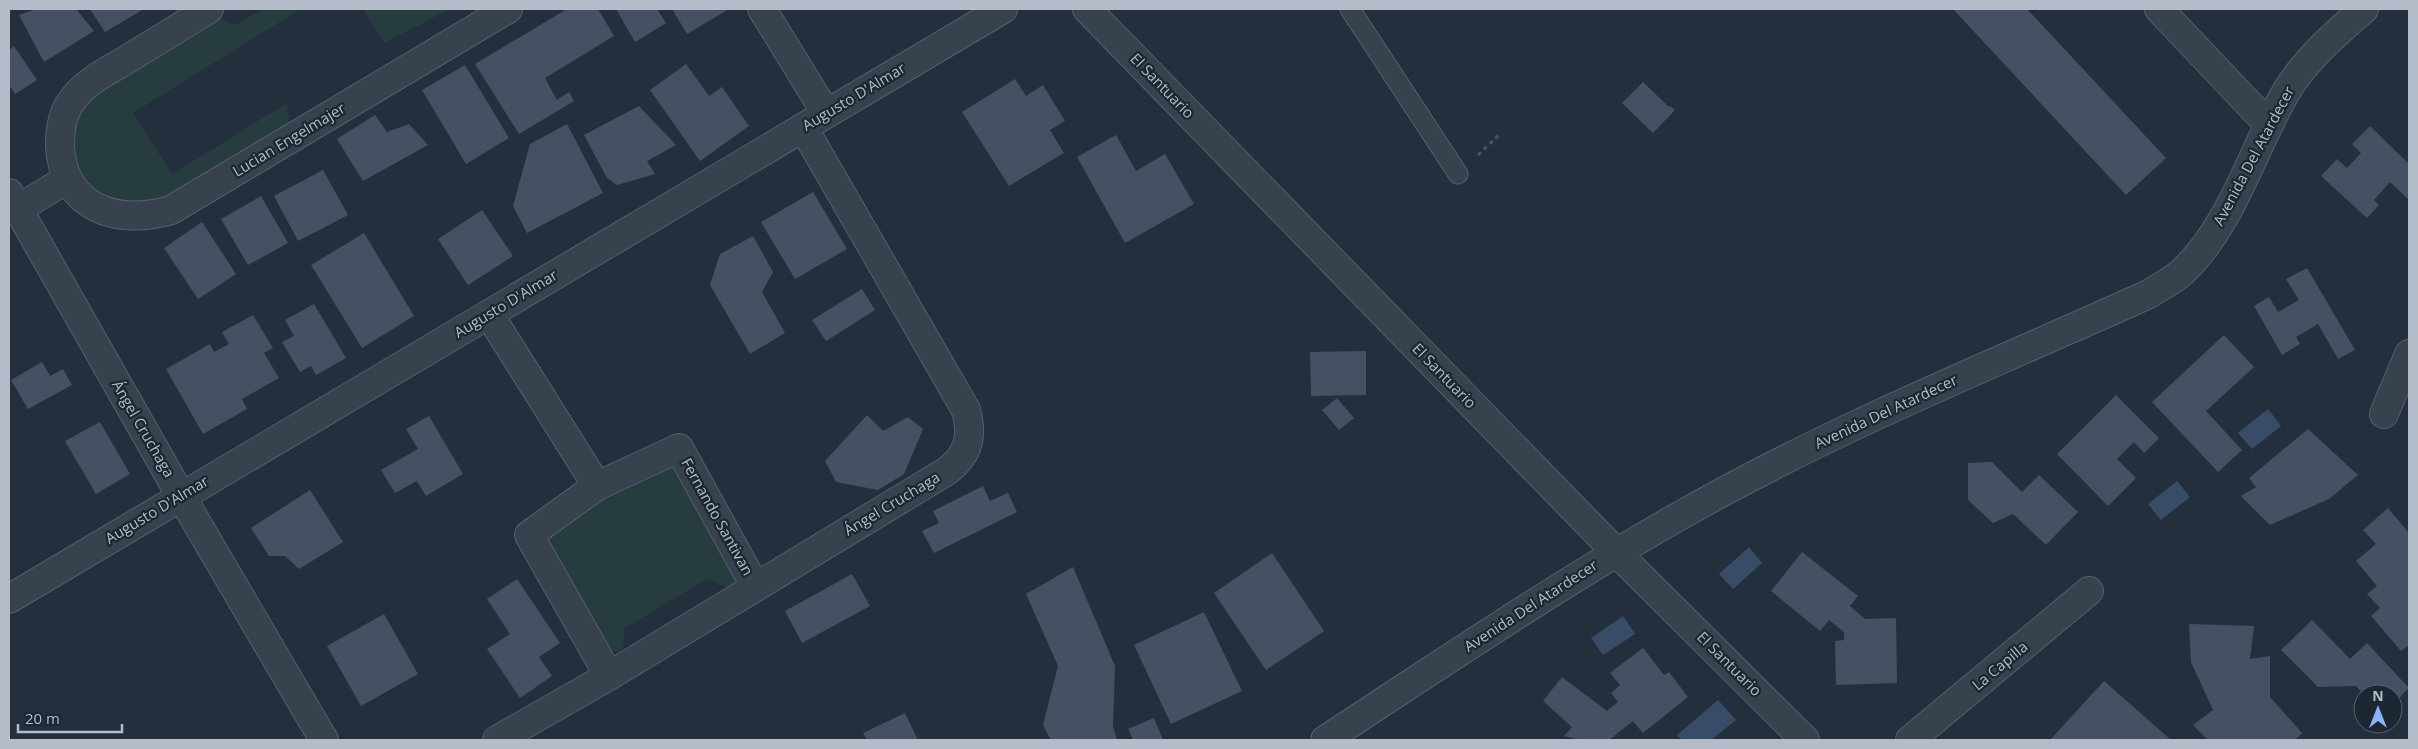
<svg xmlns="http://www.w3.org/2000/svg" width="2418" height="749" font-family="'Open Sans',sans-serif">
<style>
.green{fill:#263c3f}
.water{fill:#394c67}
.building{fill:#455162}
.lines{fill:none;stroke-linecap:round;stroke-linejoin:round}
.service-casing{stroke:#565f6c;stroke-width:21}
.minor-casing{stroke:#565f6c;stroke-width:30}
.tertiary-casing{stroke:#565f6c;stroke-width:30}
.path{stroke:#44595c;stroke-width:3;stroke-dasharray:4 4;stroke-linecap:butt}
.service{stroke:#38414e;stroke-width:19}
.minor{stroke:#38414e;stroke-width:28}
.tertiary{stroke:#38414e;stroke-width:28}
.labels{text-anchor:middle;stroke-width:4.5;stroke-linejoin:round;paint-order:stroke}
.street-label{font-size:15px;fill:#b4bcc9;stroke:#1d2633}
</style>
<rect width="100%" height="100%" fill="#242f3e"/>
<path class="green" d="M263,9H301L133,113L172,174L287,103L290,129L164,204L142,207L96,194L80,175L71,148L73,130L82,105L98,87L217,15L230,25L237,24Z
M363,9H450L384,43Z
M659,463L672,464L735,568V586L731,589L707,579L625,628L623,649L618,653L605,646L544,541L548,530Z"/>
<path class="water" d="M2268,409L2281,426L2252,449L2238,433Z
M2177,481L2190,497L2161,520L2148,504Z
M1749,547L1762,563L1733,589L1719,574Z
M1623,616L1635,634L1603,655L1591,638Z
M1718,700L1736,720L1711,740H1682L1677,735Z"/>
<path class="building" d="M36,9H76L94,31L44,62L19,15Z
M90,9H144L105,32Z
M567,9H598L614,36L545,78L557,100L569,92L574,101L519,134L475,64Z
M616,9H657L666,23L635,42Z
M672,9H729L687,34Z
M1953,9H2027L2166,158L2126,195Z
M14,46L37,80L15,94L9,85V50Z
M686,64L709,96L722,87L749,126L700,161L650,90Z
M465,65L509,138L466,164L422,90Z
M1015,79L1026,96L1043,85L1065,121L1050,130L1064,153L1009,186L962,112Z
M1643,82L1669,107L1670,106L1675,110L1653,133L1622,103Z
M639,106L676,145L647,161L655,174L617,185L607,178L584,135Z
M375,115L387,132L409,124L428,145L363,181L337,139Z
M567,124L603,193L527,233L513,206L530,144Z
M2370,126L2409,164V200L2390,182L2374,200L2379,205L2367,218L2321,176L2337,159L2347,168L2361,153L2352,144Z
M1116,135L1136,171L1165,154L1194,204L1125,243L1077,157Z
M323,170L348,215L298,241L274,196Z
M813,192L847,249L795,279L761,222Z
M261,196L288,243L248,265L221,219Z
M482,210L513,256L468,285L438,239Z
M202,222L236,274L198,299L164,248Z
M364,233L414,316L362,348L311,265Z
M753,236L773,272L762,292L785,333L750,354L710,285L720,254Z
M2307,268L2355,350L2338,359L2318,324L2296,337L2300,344L2282,355L2254,306L2269,297L2278,312L2299,300L2286,279Z
M862,289L875,310L826,341L812,320Z
M314,304L346,358L316,375L311,366L300,372L282,342L294,336L285,320Z
M253,315L273,348L264,353L279,378L242,399L247,409L203,434L166,369L210,344L214,352L229,344L222,332Z
M2224,335L2254,367L2206,411L2242,450L2218,472L2152,402Z
M1366,351V395L1311,396L1310,352Z
M42,362L50,376L63,369L72,385L28,409L11,380Z
M2116,395L2159,438L2144,453L2134,442L2117,459L2136,478L2108,506L2057,454Z
M1337,398L1354,418L1339,430L1322,410Z
M867,415L883,431L908,417L923,429L904,474L878,490L836,482L825,461Z
M429,416L463,474L426,496L417,481L395,493L381,470L418,449L406,429Z
M100,422L130,474L96,494L65,441Z
M2308,429L2358,475L2329,499L2270,525L2241,496L2256,487L2249,478Z
M1992,462L2022,492L2039,475L2078,512L2046,545L2013,514L1993,523L1968,500V463Z
M983,486L990,501L1008,493L1017,512L934,553L922,531L939,523L933,511Z
M310,490L343,542L299,569L285,556H269L251,528Z
M2388,508L2409,533V645L2401,651L2371,616L2380,608L2367,594L2377,586L2356,561L2376,544L2363,530Z
M1802,552L1858,596L1850,606L1865,619L1896,618L1897,683L1836,685L1835,641L1844,640V632L1829,620L1820,631L1771,591Z
M1272,553L1324,631L1266,670L1214,593Z
M1073,567L1115,666L1113,726L1117,740H1051L1043,725L1058,666L1026,594Z
M852,574L870,606L802,643L785,611Z
M517,579L560,643L539,657L552,676L520,698L487,649L510,634L487,599Z
M1204,612L1242,691L1171,724L1134,645Z
M384,614L418,674L361,706L327,646Z
M2312,620L2350,659L2367,643L2409,688L2393,704V694H2363L2356,686L2318,687L2281,650Z
M2189,624L2254,626L2250,659L2270,656V697L2302,733L2295,740H2208L2193,725L2213,710L2191,662Z
M1643,648L1664,675L1669,672L1688,697L1643,733L1633,721L1609,740H1581L1564,736L1572,727L1543,701L1562,677L1607,711L1618,702L1611,693L1620,685L1610,673Z
M2104,681L2171,740H2050Z
M905,713L918,740H867L863,733Z
M1154,718L1163,740H1133L1128,729Z"/>
<g class="lines">
<g class="service-casing">
<path id="service" d="M1350,9L1458,174"/>
</g>
<g class="minor-casing">
<path id="minor" d="M209,9C183,25 157,41 131,57C110,70 85,81 71,102C62,114 60,131 60,146C63,208 117,226 171,210L508,9
M762,9L826,113
M2159,9L2268,124
M9,193L181,496L324,740
M18,209L67,179
M489,314L597,486
M2384,414L2409,354
M9,599L1003,9
M609,676L529,535L597,486L679,448L755,586
M497,740L609,676L947,471C969,454 973,436 966,410L803,127
M1325,740C1455,655 1584,567 1721,493C1859,418 2005,359 2149,294C2159,287 2172,281 2181,273C2231,228 2252,150 2286,92C2305,60 2336,33 2364,9
M1910,740L2089,591"/>
</g>
<g class="tertiary-casing">
<path id="tertiary" d="M1087,9L1615,551L1805,740"/>
</g>
<path class="path" d="M1478,155L1501,133"/>
<use href="#service" class="service"/>
<use href="#minor" class="minor"/>
<use href="#tertiary" class="tertiary"/>
</g>
<g class="labels">
<g class="street-label">
<text transform="translate(1162 86) rotate(46)" y="5">El Santuario</text>
<text transform="translate(854 97) rotate(-31)" y="5">Augusto D'Almar</text>
<text transform="translate(289 140) rotate(-31)" y="5">Lucian Engelmajer</text>
<text transform="translate(2254 156) rotate(-62)" y="5">Avenida Del Atardecer</text>
<text transform="translate(506 304) rotate(-31)" y="5">Augusto D'Almar</text>
<text transform="translate(1444 376) rotate(46)" y="5">El Santuario</text>
<text transform="translate(1886 412) rotate(-25)" y="5">Avenida Del Atardecer</text>
<text transform="translate(143 429) rotate(60)" y="5">Ángel Cruchaga</text>
<text transform="translate(892 504) rotate(-31)" y="5">Ángel Cruchaga</text>
<text transform="translate(157 510) rotate(-31)" y="5">Augusto D'Almar</text>
<text transform="translate(717 517) rotate(61)" y="5">Fernando Santivan</text>
<text transform="translate(1531 606) rotate(-33)" y="5">Avenida Del Atardecer</text>
<text transform="translate(1729 664) rotate(45)" y="5">El Santuario</text>
<text transform="translate(2000 666) rotate(-40)" y="5">La Capilla</text>
</g>
</g>
<rect width="2418" height="749" fill="none" stroke="#b4bcc9" stroke-width="20"/>
<g transform="translate(2378 709)"><circle r="24" fill="#1d2633" stroke="#59626f"/>
<path d="M0-4L9 19L0 12L-9 19Z" fill="#8ab4f8"/>
<text y="-8" font-size="14" font-weight="bold" text-anchor="middle" fill="#b4bcc9">N</text>
</g>
<path d="M18 724v8h104v-8" fill="none" stroke="#b4bcc9" stroke-width="2.5"/>
<text x="25" y="724" font-size="15" fill="#b4bcc9" stroke="#1d2633" stroke-width="4" paint-order="stroke">20 m</text>
</svg>
